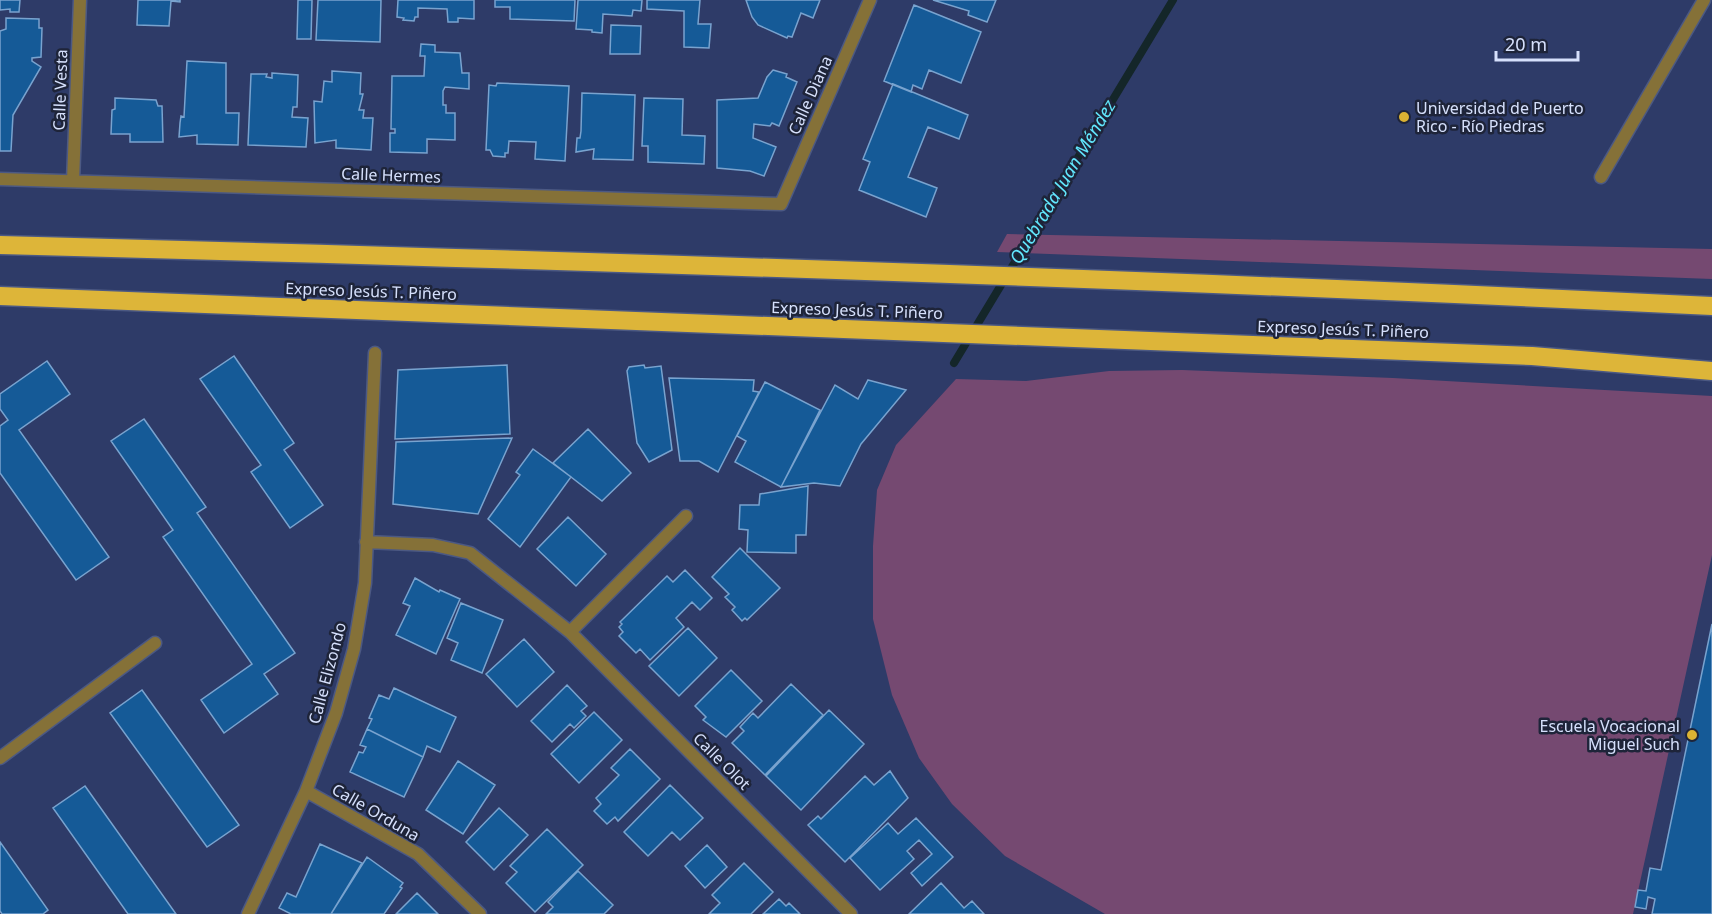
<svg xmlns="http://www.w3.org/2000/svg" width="1712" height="914" font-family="'Noto Sans',sans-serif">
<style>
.green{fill:#754971}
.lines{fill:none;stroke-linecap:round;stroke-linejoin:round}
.stream{stroke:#142629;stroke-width:8}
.building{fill:#155a97;stroke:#79a3cf;stroke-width:1.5}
.street-casing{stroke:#4c5983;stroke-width:15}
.highway-casing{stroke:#4c5983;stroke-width:21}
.street{stroke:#857138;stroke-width:12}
.highway{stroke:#ddb539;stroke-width:18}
.poi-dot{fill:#dbb233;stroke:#1e2439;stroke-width:2}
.labels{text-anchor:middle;stroke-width:5;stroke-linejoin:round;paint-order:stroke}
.street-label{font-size:16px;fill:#d6e0fc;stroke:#1e2439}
.poi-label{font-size:16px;fill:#d6e0fc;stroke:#1e2439;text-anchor:start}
.water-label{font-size:18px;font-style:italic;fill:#62e7fd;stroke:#1e2439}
</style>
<rect width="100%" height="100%" fill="#2e3b68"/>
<path class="green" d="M1007,234L1712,249V279L997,252Z
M1182,370L1393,378L1712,396V555L1633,914H1105L1005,856L952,804L919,758L892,695L873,619V546L877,490L896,445L956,379L1026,381L1109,371Z"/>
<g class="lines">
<path class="stream" d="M954,363L1173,0"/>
</g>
<path class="building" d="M0,0H20L19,12H10V9L0,10Z
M138,0H180V2L171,1L169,26L137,25Z
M298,0H312L311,39H297Z
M318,0H381L380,42L316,40Z
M398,0H474V19L458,18V22H448L447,9L418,8V17H415L414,21L403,20L404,18L397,17Z
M495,0H575L574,21L510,19V7H495Z
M578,0H642L641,11L633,10L632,16L603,14L602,33L592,32V30L576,29Z
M647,0H700L698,24H711L709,48L684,47V11L647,9Z
M746,0H820L813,18L801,13L792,37L788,36L787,38L758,25L752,17Z
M933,0H996L987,22L968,15L969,11Z
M914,5L981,32L961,83L929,70L922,89L913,85L911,92L884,81Z
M6,18L39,19V28H42L41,57L32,58V61L41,67L13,115L11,151H0V31L6,29Z
M611,25L641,26L640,54H610Z
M421,44L435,45V52L460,53L462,73H469V89L445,87L443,91V105H446V113H455V140L427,139V153L390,152V133H395V129H391L392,76H424L425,56H420Z
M187,61L226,63V113H239L238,145L197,144V135L179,137L180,123L181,116L184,117Z
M773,70L787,74L786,77L797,82L779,126L772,123L770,126L754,124L753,138L776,147L764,176L750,171L717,168V100L758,98L767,77Z
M332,71L361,73L360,94H363L359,110H364L363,118H373L371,150L336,148V140L315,143L314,101L322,102L324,81L332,82Z
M272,73L298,75L297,107H293L292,117L308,118L306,147L248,145L251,74H267L266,77L272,78Z
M497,83L569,86L565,161L535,159L536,142L509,141L508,153H505V157L493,156L490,150H486L489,85L496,86Z
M893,84L968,115L959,139L928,127L908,177L937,188L926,217L859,190L870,162L863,159Z
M582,93L635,95L633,160L593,159L594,149L576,152L577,138H580L581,131Z
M115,98L156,100L158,106H162L163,142H130V134H111L112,110L115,109Z
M644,98L683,99L682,135L705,136L704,164L648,162V146H642Z
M234,356L294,443L284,450L323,505L290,528L251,472L261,465L200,379Z
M47,361L70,394L19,430L109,557L76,580L0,473V426L8,420L0,409V394Z
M507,365L510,434L395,439L398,370Z
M644,365L645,368L661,366L672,450L649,462L637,443L627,371L629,367Z
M669,378L754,380L753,391L759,392L718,472L699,461H680Z
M868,380L906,390L861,444L840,486L814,483L781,487L835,385L858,399Z
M765,382L820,410L781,487L735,462L746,441L737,436Z
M144,419L206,507L197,513L295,653L264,674L278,694L224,733L201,700L252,664L163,537L173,530L111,441Z
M588,429L631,473L602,501L553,463Z
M512,438L478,514L393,504L396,442Z
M533,449L571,477L520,547L488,519L520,475L516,472Z
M808,486L806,535H796V553L747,552L748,530L739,529L740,505H759L760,494Z
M568,517L606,554L576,586L537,549Z
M740,548L780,588L747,620L745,618L742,621L732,610L735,607L725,597L729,594L712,577Z
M685,570L712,598L700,610L692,602L676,618L684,627L650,660L640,649L636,653L619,636L623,632L619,627L622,624L620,622L667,576L673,582Z
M415,578L439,592L440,590L460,599L436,654L396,635L410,606L403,603Z
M461,603L503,620L482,673L451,660L458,643L447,638Z
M1712,624V914H1652L1655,899L1648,897L1646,909L1635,907L1638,890L1646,891L1650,868L1661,870Z
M688,628L717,658L679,696L649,666Z
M524,639L554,672L517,707L486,674Z
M731,670L762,701L726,737L703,720L706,717L695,706Z
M791,684L823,715L765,775L732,743L744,731L740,727L753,713L758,718Z
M567,685L587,706L581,711L586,716L574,728L570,724L552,742L531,721Z
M394,688L456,717L440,752L427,746L423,757L367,729L372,719L369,718L379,695L389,699Z
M142,690L239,825L207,847L110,713Z
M829,710L864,744L801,810L766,776Z
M594,712L622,740L579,783L551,754Z
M367,729L423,757L404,797L350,772L359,752L363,753L366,747L360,745Z
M630,749L660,779L618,821L615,817L607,824L594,811L601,804L596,798L619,775L611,768Z
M458,761L495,785L463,834L426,810Z
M890,771L908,798L845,862L808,825L818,816L821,819L865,776L874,785Z
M670,785L703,818L680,840L672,832L648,856L624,832Z
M85,786L176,914H128L53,808Z
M499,808L528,835L494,870L466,842Z
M916,818L953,857L922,886L911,873L932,854L919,840L907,851L914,859L880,890L850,858L888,823L898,834Z
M547,829L583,865L535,912L506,883L517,872L510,866Z
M0,842L48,910L43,914H2L0,911Z
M320,844L362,863L331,914H291L279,908L287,893L296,897Z
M707,845L727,867L705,888L685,866Z
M367,857L403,883L400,887L402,888L384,914H331Z
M744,863L773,892L751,914H709L720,903L712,895Z
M578,871L613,905L604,914H546L553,907L548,902Z
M941,883L964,908L972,901L984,914H909Z
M417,893L438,914H396Z
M779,899L786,906L789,903L800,914H763Z"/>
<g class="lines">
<g class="street-casing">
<path id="street" d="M1601,177L1704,0
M0,179L781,204L870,0
M73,181L80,0
M366,542L433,545L470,553L570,632L851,914
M570,632L686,516
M0,758L155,643
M306,791L418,854L480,914
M248,914L306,791L336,713L354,649L365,583L375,353"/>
</g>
<g class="highway-casing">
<path id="highway" d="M0,245C571,260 1142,278 1712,306
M0,296L1532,356L1712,371"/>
</g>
<use href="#street" class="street"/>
<use href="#highway" class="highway"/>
</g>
<g class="poi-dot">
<circle cx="1404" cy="117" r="6"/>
<circle cx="1692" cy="735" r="6"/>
</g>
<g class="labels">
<g class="street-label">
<text transform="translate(60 90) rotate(-88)" y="6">Calle Vesta</text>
<text transform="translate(810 95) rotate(-66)" y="6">Calle Diana</text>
<text transform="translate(391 175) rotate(2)" y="6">Calle Hermes</text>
<text transform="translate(371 291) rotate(2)" y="6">Expreso Jesús T. Piñero</text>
<text transform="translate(857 310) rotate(2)" y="6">Expreso Jesús T. Piñero</text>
<text transform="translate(1343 329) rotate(2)" y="6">Expreso Jesús T. Piñero</text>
<text transform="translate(327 673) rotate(-75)" y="6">Calle Elizondo</text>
<text transform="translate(722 761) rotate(45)" y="6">Calle Olot</text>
<text transform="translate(376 812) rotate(30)" y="6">Calle Orduna</text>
</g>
<g class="poi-label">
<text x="1416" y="114">Universidad de Puerto<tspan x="1416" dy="18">Rico - Río Piedras</tspan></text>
<text x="1680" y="732" text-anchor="end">Escuela Vocacional<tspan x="1680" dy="18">Miguel Such</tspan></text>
</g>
<g class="water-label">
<text transform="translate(1063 182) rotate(-59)" y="6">Quebrada Juan Méndez</text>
</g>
</g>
<path d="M1496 51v9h82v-9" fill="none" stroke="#d6e0fc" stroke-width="3"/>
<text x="1505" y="51" font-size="18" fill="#d6e0fc" stroke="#1e2439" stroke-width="4.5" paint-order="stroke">20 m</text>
</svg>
